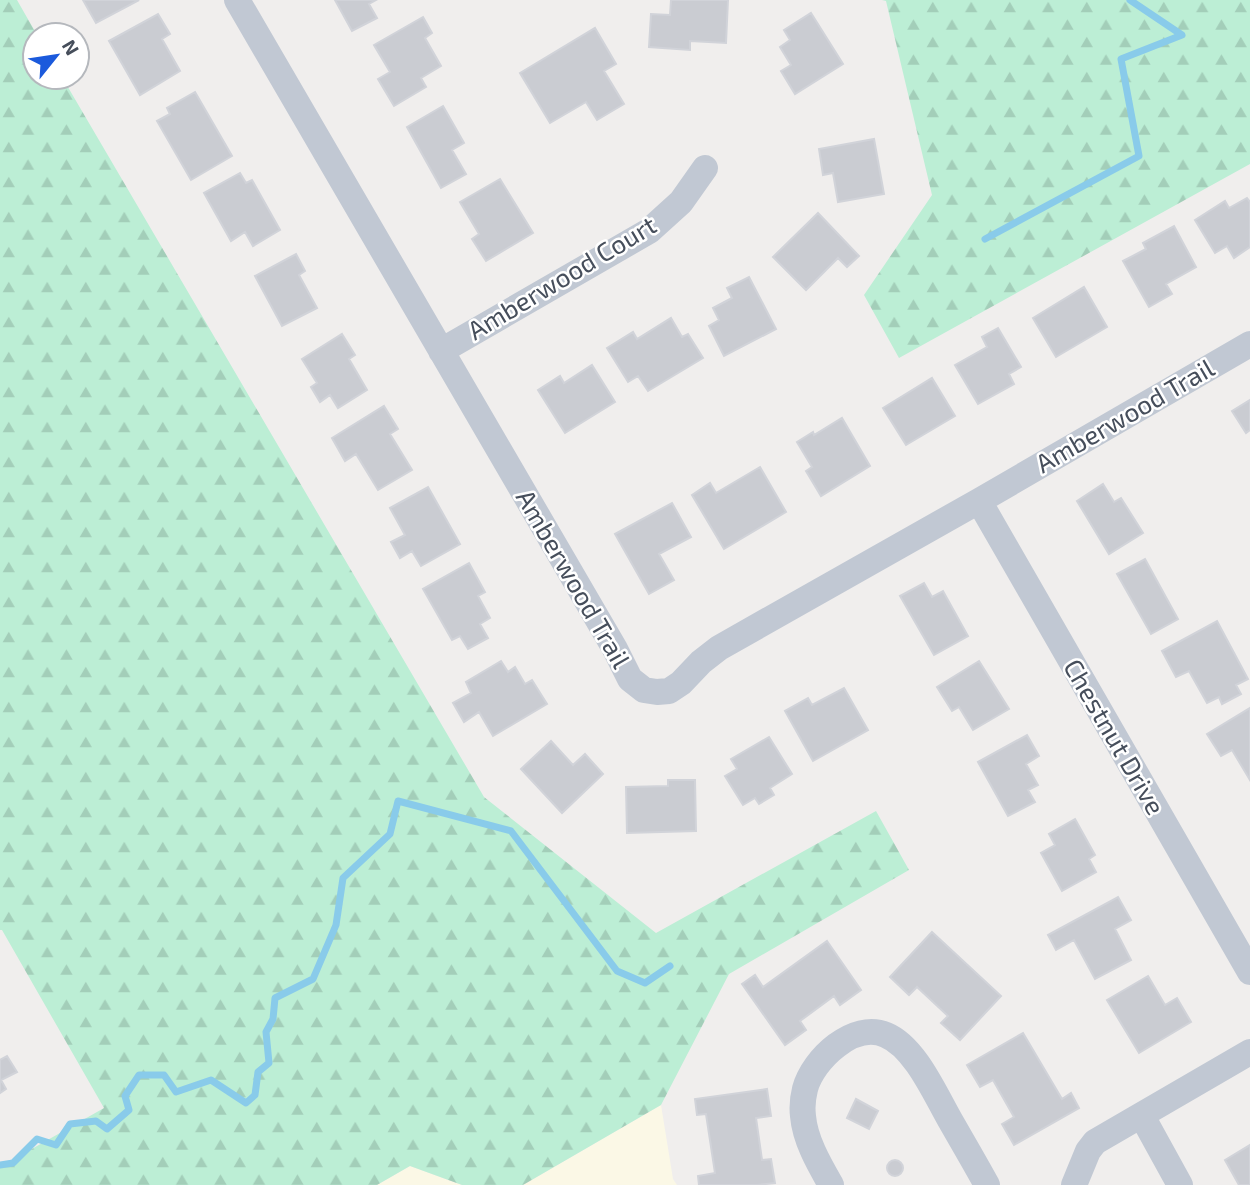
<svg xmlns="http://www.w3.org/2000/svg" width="1250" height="1185" font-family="'Exo 2',sans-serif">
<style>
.commercial{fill:#fbf8e6}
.forest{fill:url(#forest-firs)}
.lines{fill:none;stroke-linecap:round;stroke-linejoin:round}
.stream{stroke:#89cbea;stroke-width:7}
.building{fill:#caccd2;stroke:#d1d3d9;stroke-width:2}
.minor{stroke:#c1c8d3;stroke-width:26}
.labels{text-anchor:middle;stroke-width:5;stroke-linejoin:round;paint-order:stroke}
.street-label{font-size:26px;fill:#464e5b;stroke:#fff}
</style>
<defs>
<pattern id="forest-firs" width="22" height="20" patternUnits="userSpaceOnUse" patternTransform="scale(1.75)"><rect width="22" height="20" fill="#bceed5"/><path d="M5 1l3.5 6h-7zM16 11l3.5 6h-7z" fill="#a3ceb9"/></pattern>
</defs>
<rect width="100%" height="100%" fill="#f0eeed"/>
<path class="commercial" d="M661,1105L673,1179L677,1185H523Z
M410,1166L462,1185H377Z"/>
<path class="forest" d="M0,0H17L37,35H35V77H62L484,797L656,933L876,811L909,870L729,974L661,1105L523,1185H462L410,1166L377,1185H0V1167L104,1108L2,930H0Z
M882,0H1250V164L899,358L864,295L932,195L886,1Z"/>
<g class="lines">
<path class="stream" d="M985,239L1139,156L1121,59L1182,35L1130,0
M0,1165L13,1163L37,1139L56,1145L70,1124L96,1121L107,1129L129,1110L125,1096L139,1075H164L176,1092L211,1080L246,1103L255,1095L258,1072L269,1063L266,1032L273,1019L275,998L313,979L336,925L343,878L390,834L398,801L511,831L617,971L645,983L670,966"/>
</g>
<path class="building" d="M83,0H139L96,23Z
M335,0H376L369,4L377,18L352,31Z
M671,0H728L726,43L690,41V50L649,47L651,14L670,15Z
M811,13L843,64L795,94L781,71L791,65L780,47L790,40L784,30Z
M158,14L170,34L162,39L180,71L140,95L109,41Z
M423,17L432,33L425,38L441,66L421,78L426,87L394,106L378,79L390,72L374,45Z
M595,28L616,64L604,71L624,104L597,120L586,102L550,123L520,73Z
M195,92L232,156L191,180L157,121L170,114L167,108Z
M443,106L464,143L452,150L466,174L441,188L407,127Z
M874,139L884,194L838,202L833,173L823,175L819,149Z
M240,173L246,183L252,180L280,230L253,246L245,232L231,241L204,193Z
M500,179L533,233L486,261L472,239L479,234L460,202Z
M1247,198L1250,202V247L1234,258L1227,246L1215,253L1195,220L1225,201L1229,208Z
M818,213L859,256L847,267L838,258L806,290L773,257Z
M1174,226L1196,267L1166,284L1172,294L1149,307L1123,261L1146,249L1143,243Z
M296,254L305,271L299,275L317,308L282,326L255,276Z
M749,277L776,329L724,356L709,326L719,320L713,308L732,298L727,288Z
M1084,287L1107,327L1056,357L1033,318Z
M671,318L682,337L688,334L703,358L648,391L638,376L628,382L607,348L633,332L637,339Z
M998,328L1021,367L1009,374L1014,384L978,404L955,365L987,347L982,337Z
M342,334L355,355L349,359L367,390L338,408L330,395L320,402L311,387L317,383L302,359Z
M592,365L615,402L565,433L538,390L560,376L564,383Z
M932,378L955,416L906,445L883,408Z
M1250,400V430L1246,433L1232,411Z
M384,406L398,429L390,434L412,470L378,490L356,454L345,461L332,438Z
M842,418L870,466L821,496L806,471L812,467L797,442L813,432L814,435Z
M760,467L786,512L724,549L692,495L710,483L716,493Z
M1103,484L1114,502L1121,498L1143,533L1109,554L1077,501Z
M428,487L460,544L421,566L412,551L400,558L391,542L405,535L390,508Z
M672,503L691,537L659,554L674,580L649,594L615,534Z
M1145,559L1178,619L1151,634L1117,574Z
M469,563L485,592L478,596L490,618L480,624L488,638L468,649L460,636L452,640L423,589Z
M924,583L932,597L943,591L968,636L934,655L900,596Z
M1217,621L1248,679L1236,685L1241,694L1222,704L1219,697L1207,703L1189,671L1176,677L1162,651Z
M501,661L508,672L515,667L525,684L532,680L547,704L493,736L479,712L464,722L453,703L471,693L466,682Z
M979,661L1009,709L973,730L959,707L952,711L937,687Z
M844,688L868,730L813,761L785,711L808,698L812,705Z
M1250,708V780L1232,750L1221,756L1207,734Z
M1027,735L1039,756L1026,764L1038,785L1028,790L1035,802L1008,816L978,762Z
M769,737L792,774L770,788L774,795L759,804L755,798L743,805L725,776L737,769L731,759Z
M551,741L573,765L585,754L603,774L562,813L521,769Z
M668,780H695L696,831L627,833L626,787L668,786Z
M1075,819L1095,855L1089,859L1096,872L1062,891L1041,853L1055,845L1049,834Z
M1118,897L1131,920L1115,929L1131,960L1095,979L1074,940L1056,950L1048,935Z
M932,932L1001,996L960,1040L941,1023L948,1016L917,987L909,995L890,977Z
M827,941L861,990L840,1005L834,996L800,1021L806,1030L785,1045L742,984L755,975L763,987Z
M1148,976L1165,1005L1177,998L1191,1022L1139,1053L1107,1000Z
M1023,1033L1062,1099L1071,1093L1079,1108L1014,1145L1002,1124L1014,1117L993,1080L980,1087L967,1065Z
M7,1056L17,1072L1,1080L6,1089L0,1093V1060Z
M767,1089L771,1116L756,1118L762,1160L771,1159L775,1183L757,1185H699L698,1176L715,1173L706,1114L697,1115L695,1099Z
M856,1099L878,1111L869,1129L847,1118Z
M1250,1145V1185H1239L1225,1160Z
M887 1168a8 8 0 1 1 16 0a8 8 0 1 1-16 0Z"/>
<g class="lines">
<path class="minor" d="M237,0L615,649L630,679L644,690L657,692L669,691L681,683L701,662L719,648L979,501L1250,344
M441,351L649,231L681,202L705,168
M979,501L1250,972
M1142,1116L1180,1185
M831,1185C819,1164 805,1140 803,1116C802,1108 803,1097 805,1089C813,1059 854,1021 886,1035C915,1047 935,1094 950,1120C962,1141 975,1163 987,1185
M1074,1185L1088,1151L1095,1142L1250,1052"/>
</g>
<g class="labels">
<g class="street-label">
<text transform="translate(562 278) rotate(-31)" y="9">Amberwood Court</text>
<text transform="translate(1125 416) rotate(-30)" y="9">Amberwood Trail</text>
<text transform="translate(573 579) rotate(60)" y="9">Amberwood Trail</text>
<text transform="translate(1114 737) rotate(60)" y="9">Chestnut Drive</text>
</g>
</g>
<g transform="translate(56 56) rotate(60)"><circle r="33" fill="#ffffff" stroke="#b5b8bd" stroke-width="2"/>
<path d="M0-5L12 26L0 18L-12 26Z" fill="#1b5adc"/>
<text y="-10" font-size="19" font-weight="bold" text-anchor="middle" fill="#464e5b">N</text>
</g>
</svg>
